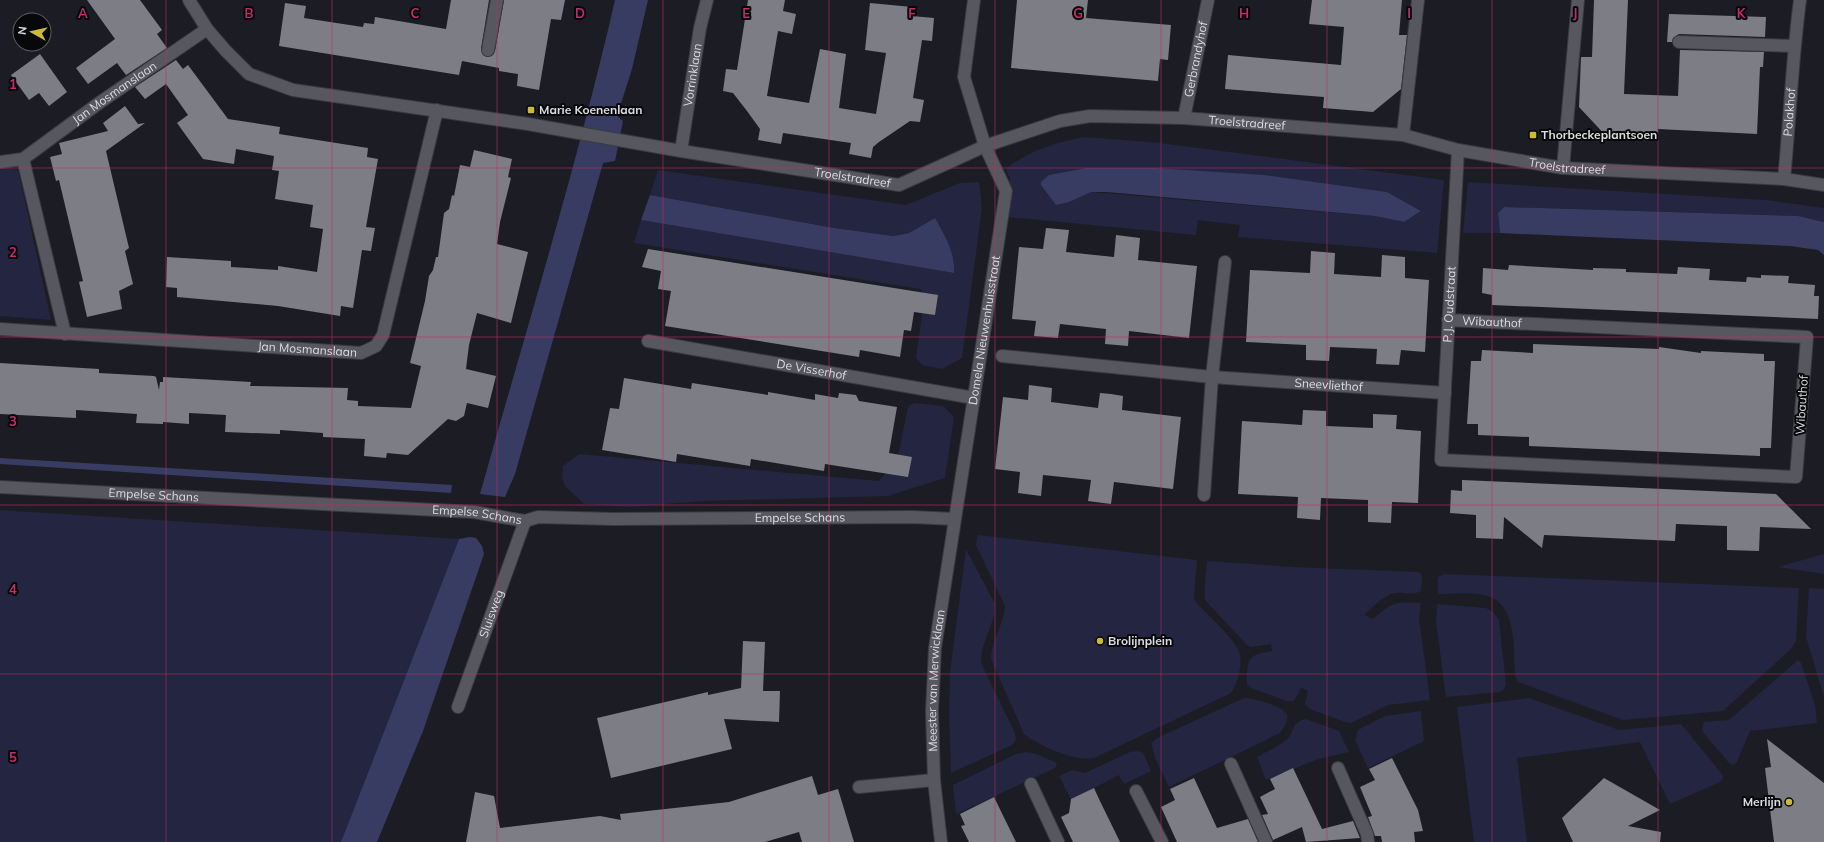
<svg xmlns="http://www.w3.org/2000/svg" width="1824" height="842" font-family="Mulish,sans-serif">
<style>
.green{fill:#232541;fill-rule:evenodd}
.water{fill:#393c62}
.building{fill:#7c7d85}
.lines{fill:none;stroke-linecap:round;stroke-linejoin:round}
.minor-casing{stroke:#3a3a40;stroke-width:14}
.minor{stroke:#56575f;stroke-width:12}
.grid{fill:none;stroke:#c52c68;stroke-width:1;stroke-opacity:0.55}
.poi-dot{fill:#ceb837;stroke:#07080a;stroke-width:1.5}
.labels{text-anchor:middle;stroke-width:4;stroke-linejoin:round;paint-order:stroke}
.street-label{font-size:12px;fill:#dcdce1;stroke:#07080a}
.poi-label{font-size:12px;font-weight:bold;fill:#dcdce1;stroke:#07080a;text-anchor:start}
.grid-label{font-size:13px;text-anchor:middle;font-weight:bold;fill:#c52c68;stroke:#07080a;stroke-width:4;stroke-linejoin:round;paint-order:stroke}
</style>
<rect width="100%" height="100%" fill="#1c1d24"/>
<path class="green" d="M1084,137L1160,143L1444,180L1437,253L1238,237L1240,225L1198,220L1196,235L1007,217L1010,179L1006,169C1025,152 1060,141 1084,137ZM1264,175L1387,192L1421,211L1403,222L1375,216L1091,192Z
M5,168L18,170L51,320L0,316V169Z
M658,170L906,205L960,183L979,182L982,208L962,358L942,369L922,365L916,358L925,294L920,289L634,243L641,220L954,273L935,218L909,233L893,236L834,228L650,195Z
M1468,182L1765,200L1824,208V222L1798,216L1504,207L1498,213L1500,233H1463Z
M915,403L943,406L954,417L945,478L888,496L703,501L630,507L584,504L565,486L562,477L563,466L579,454L879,481L897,460L907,412L909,405Z
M0,510L459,539L341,842H0Z
M978,535L1197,560L1194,597L1196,602C1207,614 1231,636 1238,649C1244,660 1238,684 1231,693L1094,758C1074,762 1040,746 1024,734L991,659C991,641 1004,624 1005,606L976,545Z
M966,549L995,604L994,616L982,650L981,663L1015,733L1016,740L1012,745L951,773L949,714L950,672Z
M1824,554V574L1778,567Z
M1207,561L1292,567L1419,572L1422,576L1421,591C1413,596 1404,592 1396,593C1384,594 1372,608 1364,615L1373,619C1394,601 1394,602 1421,603L1419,618L1430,700L1388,705L1351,723L1345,722L1310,709L1305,704L1308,691L1301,688L1294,701H1287L1251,688L1247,684C1247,658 1247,655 1272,651L1271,644L1251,647L1247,645L1205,600L1204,595Z
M1445,574L1799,588L1796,640L1792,648L1723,711L1623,720L1518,682L1515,676C1513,650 1518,606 1488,596C1475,592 1452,594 1438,594V577Z
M1809,588L1824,589V697L1806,637Z
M1437,604L1486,608L1493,612L1499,620L1506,685L1504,689L1499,692L1446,697L1436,621Z
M1798,660L1801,663L1815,705L1817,723L1750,731L1737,762L1733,765L1729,763L1702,731L1704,722L1729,720Z
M1244,698C1253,698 1284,706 1287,715C1289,722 1283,728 1280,733L1169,787L1155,758L1151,743L1157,738Z
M1529,698L1619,730L1681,724L1722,774L1723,778L1720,782L1670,804L1640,742L1517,758L1527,842H1474L1457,707Z
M1421,711L1424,741L1368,768L1355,740L1358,730L1385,716Z
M1306,719L1339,731L1349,752L1318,759L1266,780L1257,757C1266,752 1277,747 1285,741C1295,734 1290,722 1306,719Z
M1138,751L1143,753L1151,771L1124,784L1119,775L1071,800L1059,776L1072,770L1085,773L1130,752Z
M1026,752L1036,754L1057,763L1055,768L956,814L953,785L1016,754Z"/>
<path class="water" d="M615,0H648L632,69L617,116L623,121L615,161L603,163L515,474L505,497L480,494C526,330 577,166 615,0Z
M1087,168H1154L1264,175L1387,192L1421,211L1404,222L1375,216L1107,192H1091L1069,202L1056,205L1041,185V182L1049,175Z
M650,195L834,228L893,236L909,233L935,218C945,236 955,252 954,273L641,220Z
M1504,207L1798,216L1824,222V255L1818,250L1790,246L1500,233L1498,213Z
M0,458L452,485L451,493L0,464Z
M470,537L476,538L482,546L484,554L423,731L377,842H341L459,539Z"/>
<path class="building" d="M87,0H140L162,30L157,34L167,48L126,75L117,63L88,84L76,68L115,39Z
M451,0H489L481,49L483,55L487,57L493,55L495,51L504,0H565L561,20L551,19L539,90L517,86L518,74L499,71V68L462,61L459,75L279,46L285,3L306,6L304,18L343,24L363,27L364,23L374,24L375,17L446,29Z
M748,0H785L783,11L796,14L792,34L778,31L767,96L809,103L820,49L846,54L839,108L876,114L886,53L865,50L870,3L912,7V16L934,18L932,41L922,40L913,98L924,100L920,122L910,121L879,142L873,147L871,158L849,154L851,143L783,133L781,144L758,140L760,129L747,111L733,93L723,91L726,69L737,70Z
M1017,0H1088L1086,18L1171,25L1168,60L1160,59L1158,81L1011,68Z
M1312,0H1402L1399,35H1407L1401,89L1373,112L1323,108L1324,97L1225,89L1228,55L1341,65L1344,27L1309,24Z
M1594,0H1628L1624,94L1678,96L1680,50L1764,52L1763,67H1760L1757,134L1658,129L1657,140L1608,138L1579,107L1581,57H1592Z
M1669,14L1766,17L1765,37L1679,34L1673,38L1672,42H1667Z
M40,54L67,92L49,106L39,93L29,100L11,75Z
M176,60L183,69L188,65L228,119L280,127L279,134L368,148L367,157L378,159L366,227L375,228L371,251L362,250L353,308L341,306L340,316L278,306L177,297V288L166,287L167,257L231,261V267L278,270V266L317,272L323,229L310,227L313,205L275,199L279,171L272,170L274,156L236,149L234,164L203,159L177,123L188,115L166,84L145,99L135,87Z
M125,106L138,124L145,123L106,151L129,248L125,251L133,284L119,291L122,309L87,317L79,282L83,281L59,180L56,181L50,157L62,154L59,143L108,131L103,123Z
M474,150L512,159L508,177L511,178L500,222L497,244L528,252L511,323L477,313L469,345L466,369L496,376L488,408L467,403L464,416L456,421L448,419L408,455L387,453L386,458L364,456L365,439L323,437V433L280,430V434L225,432L226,415L189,413V424L163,422V424L136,423L137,414L76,410V418L0,414V363L99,369V373L154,376L156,377L159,390L160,382H163V377L251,382L250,386L348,388L347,400L358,401V406L411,408L421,366L410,363L425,301L429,276L433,270L436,257H438L444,213L449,209L452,195L454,196L460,165L470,167Z
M1046,228L1069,230L1066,252L1114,257L1116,235L1140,238L1138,260L1197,266L1189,338L1129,331L1128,346L1105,344L1106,329L1060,324L1058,338L1034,336L1036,321L1012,319L1019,247L1043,249Z
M648,249L938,295L935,315L914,312L911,331L904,330L900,357L860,350L859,357L665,326L671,291L658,289L661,271L642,267Z
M1311,251L1335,253L1334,274L1381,277L1382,255L1405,257V278L1429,280L1425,352L1401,350L1399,365L1376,364L1377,349L1330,347L1329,361L1306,360V345L1246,342L1250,270L1310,273Z
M1509,265L1593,270V268L1626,269V272L1677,274L1678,267L1710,269L1709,280L1746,282L1747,277L1761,278V275L1789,276L1788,283L1815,285L1814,296H1819L1818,319L1492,305V295L1482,293L1483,268L1508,270Z
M1533,344L1659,349V347L1701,353V351L1764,354V361H1775L1771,448H1760V456L1529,446V437L1478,435V424H1467L1471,361H1481L1482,350L1533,353Z
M624,378L691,389L692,383L768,395V392L815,400V394L838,398L839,393L856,395L859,401L897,407L889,453L912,457L908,477L825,464L824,471L751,459L750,466L677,454L676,462L602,450L610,408L619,409Z
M1029,385L1052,388L1051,402L1098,408L1100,393L1111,394L1123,396L1122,410L1181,417L1173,489L1114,482L1111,504L1088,501L1091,480L1043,475L1041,496L1018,493L1020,472L995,469L1003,397L1028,400Z
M1303,410L1326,411V426L1373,428V414L1397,415L1396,429L1421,431L1418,503L1392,502L1391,523L1368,522V500L1321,498L1320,520L1297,518L1298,497L1238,494L1242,421L1302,425Z
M1462,480L1776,494L1811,529L1760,527L1759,551L1727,550V526L1676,524L1675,541L1544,535L1542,548L1504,517L1503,539L1476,538V515L1450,513L1451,490L1462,491Z
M743,641L765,642L763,691H780L779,722L724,719L732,749L611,778L597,718L708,692V695L741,688Z
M1767,739L1824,783V842H1774L1765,768L1771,767Z
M1392,758L1418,810L1423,831L1414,832L1415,842H1382L1381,836H1375L1368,817L1372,816L1360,787L1375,780L1369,769Z
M1293,768L1322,829L1353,821L1360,838L1306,842L1302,827L1273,840L1262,815L1268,814L1260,797L1275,789L1270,779Z
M812,776L818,795L838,789L854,842H802L799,832L765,842H466L475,792L494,796L500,828L600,816L621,820L620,814L729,802Z
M1194,778L1217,828L1248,819L1258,842H1177L1161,807L1175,800L1170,789Z
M1604,778L1660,810L1628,826L1661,832L1660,842H1573L1562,818Z
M1094,788L1099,799L1120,842H1073L1061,817L1069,813L1071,799Z
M994,797L1016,842H969L961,826L965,825L960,814Z"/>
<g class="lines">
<g class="minor-casing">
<g id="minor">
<path id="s1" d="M189,0L207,29L226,51L249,74L293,90L528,124L681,151L899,185L985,146L1060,121L1090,116L1184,118L1403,135L1458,150L1563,168L1784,179L1824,185"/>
<path d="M1679,42L1794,46"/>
<path d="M488,50L497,0"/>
<path id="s2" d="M1184,118L1208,0"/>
<path d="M1403,135L1418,0"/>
<path id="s3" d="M681,151L700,28L707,0"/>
<path id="s4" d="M23,159L99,103L207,29"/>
<path d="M0,162L23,159L65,334"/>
<path d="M1563,168L1578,0"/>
<path id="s5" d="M1784,179C1790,119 1792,59 1800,0"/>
<path id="s6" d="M1448,320L1807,337L1796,477L1441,460L1458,150"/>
<path id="s7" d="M0,329L361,353L376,346L383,335L437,110"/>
<path id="s8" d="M648,341L974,398"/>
<path id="s9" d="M1002,356L1212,377L1445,393"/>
<path id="s10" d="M0,487L474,512L525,521L538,517L613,519L912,517L954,519"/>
<path d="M1204,495L1212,377L1225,262"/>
<path id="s11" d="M458,707L525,521"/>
<path d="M1231,764L1266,842"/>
<path d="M1338,768L1367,834L1368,842"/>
<path d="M1031,784L1058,842"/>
<path d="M859,787L934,780"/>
<path d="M1136,791L1162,842"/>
<path id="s12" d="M941,842L934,780L932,711L935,648L1006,191L985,146L964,77L974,0"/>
</g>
</g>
<use href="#minor" class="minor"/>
</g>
<path class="grid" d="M166,0V842M332,0V842M497,0V842M663,0V842M829,0V842M995,0V842M1161,0V842M1327,0V842M1492,0V842M1658,0V842M0,168H1824M0,337H1824M0,505H1824M0,674H1824"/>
<g class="poi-dot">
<rect x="527" y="106" width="8" height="8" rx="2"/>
<rect x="1529" y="131" width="8" height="8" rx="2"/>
<circle cx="1100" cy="641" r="4"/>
<circle cx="1789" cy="802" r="4"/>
</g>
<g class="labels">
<g class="street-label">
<text dy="4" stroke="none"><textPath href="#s2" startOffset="60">Gerbrandyhof</textPath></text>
<text dy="4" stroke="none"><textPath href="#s3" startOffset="77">Vorrinklaan</textPath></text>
<text dy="4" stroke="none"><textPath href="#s4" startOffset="113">Jan Mosmanslaan</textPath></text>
<text dy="4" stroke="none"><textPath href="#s5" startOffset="67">Polakhof</textPath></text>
<text dy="4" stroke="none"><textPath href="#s1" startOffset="1117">Troelstradreef</textPath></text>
<text dy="4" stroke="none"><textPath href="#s1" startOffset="1441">Troelstradreef</textPath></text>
<text dy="4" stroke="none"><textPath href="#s1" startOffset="709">Troelstradreef</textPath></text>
<text dy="4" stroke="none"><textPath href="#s6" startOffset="1011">P.J. Oudstraat</textPath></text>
<text dy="4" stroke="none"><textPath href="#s6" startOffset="44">Wibauthof</textPath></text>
<text dy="4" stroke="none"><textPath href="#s12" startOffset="516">Domela Nieuwenhuisstraat</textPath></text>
<text dy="4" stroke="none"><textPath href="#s7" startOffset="308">Jan Mosmanslaan</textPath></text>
<text dy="4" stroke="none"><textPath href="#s8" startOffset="166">De Visserhof</textPath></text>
<text dy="4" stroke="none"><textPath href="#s9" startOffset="328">Sneevliethof</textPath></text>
<text transform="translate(1802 405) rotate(-86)" y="4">Wibauthof</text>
<text dy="4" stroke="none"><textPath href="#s10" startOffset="154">Empelse Schans</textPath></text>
<text dy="4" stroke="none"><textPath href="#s10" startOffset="478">Empelse Schans</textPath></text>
<text dy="4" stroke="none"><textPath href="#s10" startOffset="802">Empelse Schans</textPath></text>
<text dy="4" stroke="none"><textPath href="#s11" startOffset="99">Sluisweg</textPath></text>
<text dy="4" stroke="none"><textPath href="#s12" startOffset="162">Meester van Merwicklaan</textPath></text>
</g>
<g class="poi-label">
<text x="539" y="114">Marie Koenenlaan</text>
<text x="1541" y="139">Thorbeckeplantsoen</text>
<text x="1108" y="645">Brolijnplein</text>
<text x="1781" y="806" text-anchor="end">Merlijn</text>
</g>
</g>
<g class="grid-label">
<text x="83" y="18">A</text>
<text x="249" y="18">B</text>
<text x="415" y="18">C</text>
<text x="580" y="18">D</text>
<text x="746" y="18">E</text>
<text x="912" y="18">F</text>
<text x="1078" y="18">G</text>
<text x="1244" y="18">H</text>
<text x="1409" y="18">I</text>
<text x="1575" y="18">J</text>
<text x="1741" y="18">K</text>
<text x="13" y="89">1</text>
<text x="13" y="257">2</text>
<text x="13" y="426">3</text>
<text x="13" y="594">4</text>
<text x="13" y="762">5</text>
</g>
<g transform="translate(32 32) rotate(278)"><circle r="19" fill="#07080a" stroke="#5c5d60"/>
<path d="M0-3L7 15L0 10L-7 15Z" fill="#ceb837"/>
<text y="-6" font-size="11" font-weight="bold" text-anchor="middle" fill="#dcdce1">N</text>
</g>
</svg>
